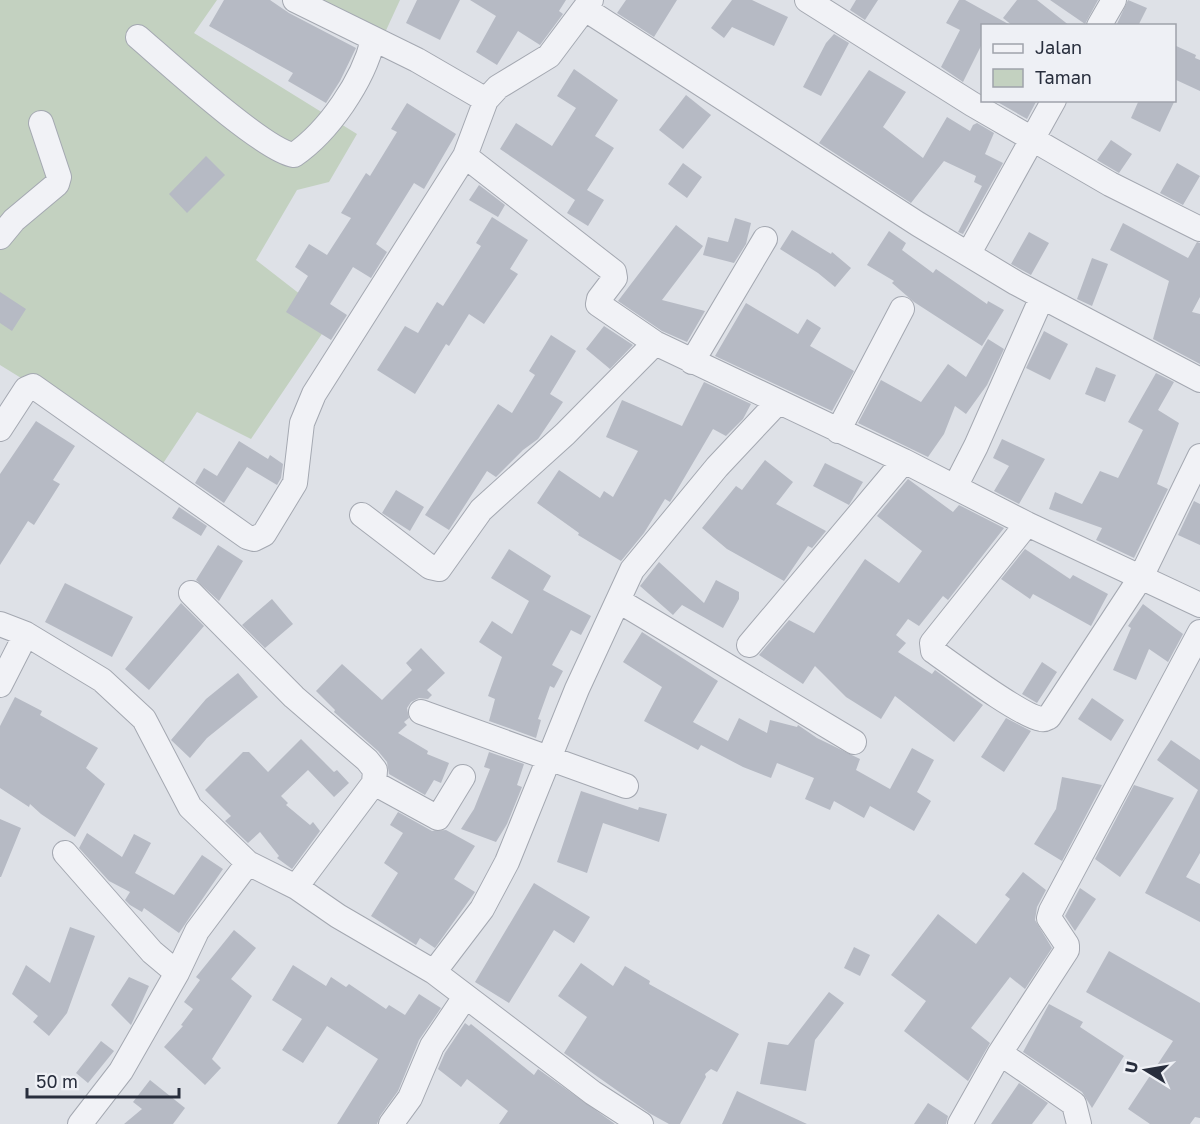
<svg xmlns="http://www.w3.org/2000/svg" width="1200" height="1124" font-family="'Golos Text',sans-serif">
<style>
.green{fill:#c3d1c0}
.building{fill:#b6bac4}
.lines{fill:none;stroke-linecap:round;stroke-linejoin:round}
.street-casing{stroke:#a4a8b1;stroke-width:26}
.street{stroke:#f1f2f6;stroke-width:24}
</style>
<rect width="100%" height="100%" fill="#dee1e7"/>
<path class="green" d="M0,0H217L194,33L357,134L329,182L297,190L256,260L332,319L251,439L197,412L162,465L0,365Z
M288,0H400L377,50Z"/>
<path class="building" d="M224,0H270L289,13L356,48L340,81L326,103L288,81L293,73L209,26Z
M417,0H460L440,40L406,23Z
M470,0H566L559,11L563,14L540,45L518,31L497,65L476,52L496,16Z
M626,0H677L654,37L617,13Z
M732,0H752L788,17L774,46L732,27L724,38L711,28Z
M856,0H878L865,20L850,10Z
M959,0H965L1012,26H982V44L963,82L941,67L960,30L946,23Z
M1017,0H1037L1070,26H1013L1003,18Z
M1050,0H1098L1085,24Z
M1128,0L1147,8L1138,26H1116Z
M834,34L849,43L821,96L803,87L826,43Z
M1174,45L1196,55L1195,58L1200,60V91L1174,79Z
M574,69L618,100L595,136L614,148L587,190L604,200L588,226L567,213L575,200L500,149L516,123L552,146L576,108L557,96Z
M869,70L906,92L883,127L923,158L947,117L970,131L973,125L977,123L994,133L985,154L1003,163L963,234L958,232L982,186L974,182L976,176L944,161L911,203L819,143Z
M686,95L711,115L683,149L659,130Z
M994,100H1037L1027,119Z
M1139,100H1175L1160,132L1131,118Z
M407,103L456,134L424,189L414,183L376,244L387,252L371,278L353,267L330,304L347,315L331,340L286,312L308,276L295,267L309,244L327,255L351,218L341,213L366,173L370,176L397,132L391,129Z
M1111,140L1132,154L1119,173L1097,160Z
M206,156L225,175L187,213L169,194Z
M683,163L702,177L687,198L668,184Z
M1177,163L1200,176L1183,205L1160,193Z
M479,185L505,205L498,217L469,200Z
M492,217L528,240L510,269L518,274L484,324L469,314L449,346L446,344L415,394L377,370L405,326L418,333L437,302L443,306L481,246L476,243Z
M735,218L751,223L746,244L734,263L703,255L708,237L728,242Z
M1123,223L1188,258L1197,242L1200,243V297L1192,312L1200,314V364L1153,339L1169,281L1110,250Z
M676,225L703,246L662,300L705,311L687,342L662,331L618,301Z
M792,230L831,254L832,252L851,268L835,287L818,273L780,249Z
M889,231L906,243L902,250L933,273L936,269L987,304L988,301L1004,310L982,346L914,302L892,283L894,281L867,265Z
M1029,232L1049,243L1031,275L1011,264Z
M1092,258L1108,264L1092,306L1077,299Z
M0,292L26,309L12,331L0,323Z
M746,303L798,334L807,319L821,328L810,346L854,371L832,411L715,356Z
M604,326L633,345L610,369L586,349Z
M1044,331L1068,344L1050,380L1026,368Z
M551,335L576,351L550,394L563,402L538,439L523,450L496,477L487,471L449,530L425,515L498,404L512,413L535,375L529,371Z
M988,339L1004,349L987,385L966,414L955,406L944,434L928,457L858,423L881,380L921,402L948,364L966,377Z
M1096,367L1116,375L1105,402L1085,394Z
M1156,373L1174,382L1158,410L1179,423L1157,484L1168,489L1134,558L1096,540L1102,528L1049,509L1055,492L1082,504L1100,471L1118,478L1143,430L1128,422Z
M704,382L751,404L743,419L726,436L713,429L670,502L665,499L644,533L621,561L578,535L579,533L537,503L559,470L600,498L604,491L613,497L638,451L606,437L622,400L682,426Z
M36,421L75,446L53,480L60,484L34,525L28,521L0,565V474Z
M1002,439L1045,459L1019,504L994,491L1009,466L993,458Z
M239,441L268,459L270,455L283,464L281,478L277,485L247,467L224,503L195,483L204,468L217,476Z
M765,460L793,482L776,504L826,531L812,548L808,546L784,581L727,549L702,528L736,486L742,490Z
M825,463L863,482L849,505L813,486Z
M908,479L953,512L959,505L1004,528L948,600L943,596L919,626L908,619L896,635L906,643L898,652L932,674L935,670L983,705L954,742L895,696L881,719L846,697L815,666L803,684L759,655L789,620L814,633L865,559L899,583L922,551L877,516Z
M396,490L424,507L410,531L382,513Z
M1194,501L1200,504V545L1178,535Z
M179,507L207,526L201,536L172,518Z
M218,545L243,561L219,601L196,580Z
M509,549L551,576L543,590L591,616L581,635L571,630L552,665L563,671L554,688L550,686L538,719L541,720L536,738L489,721L495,699L488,696L502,657L479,642L492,621L512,634L529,601L491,578Z
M1025,549L1070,579L1073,575L1108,594L1091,626L1033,594L1030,599L1001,579Z
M659,562L704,603L716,580L739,592V599L723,628L682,605L673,615L640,586Z
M65,583L133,617L112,657L45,622Z
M272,599L293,624L265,648L242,625Z
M181,603L204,626L149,690L125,669Z
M1143,604L1183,634L1168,662L1149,649L1136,680L1113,670L1131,628L1128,626Z
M642,632L718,681L693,722L728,741L739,718L767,733L770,720L797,727L798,725L817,738L860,759L856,770L890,789L912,748L934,760L917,792L931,801L914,831L870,806L864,818L834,801L830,810L805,799L814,778L777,763L771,778L743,767L701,745L698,750L644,721L662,687L623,662Z
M421,648L445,673L427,690L432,695L428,699L419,698L411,702L407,708L409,718L404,722L407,725L398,733L428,751L427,754L449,763L441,783L434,780L425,795L389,774L387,762L378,751L334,712L335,710L316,691L342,664L382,700L412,670L406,663Z
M1042,662L1057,672L1037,703L1022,694Z
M238,673L258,697L207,738L190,758L171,740L206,699Z
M15,697L42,711L40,715L98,748L86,768L105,784L75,837L41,814L30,804L29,807L0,788V726Z
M1092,698L1124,720L1111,741L1078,719Z
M1006,718L1031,731L1004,772L981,757Z
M301,739L334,772L337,770L349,783L334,797L308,770L281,796L288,803L286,805L310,825L313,822L320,831L292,869L277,858L279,856L260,832L248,843L225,821L231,816L205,790L243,752H249L268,772Z
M1171,740L1200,760V853L1186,877L1200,884V922L1145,893L1198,790L1157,760Z
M489,752L524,764L517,785L522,787L507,824L496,842L461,829L474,809L490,769L484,767Z
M1062,777L1102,785L1062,861L1034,844L1056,809Z
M1134,785L1174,798L1120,877L1095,859Z
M581,791L638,810L639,807L667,814L659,842L603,823L587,873L557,862Z
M398,812L432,831L446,830L475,846L454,879L475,892L435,948L420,938L416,945L371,916L398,873L384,863L403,833L390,825Z
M0,819L21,828L1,877H0Z
M87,833L122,857L134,834L151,843L135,873L174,895L202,855L223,869L179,933L144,908L142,912L130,905L125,900L130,892L109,881L79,848Z
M1023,872L1046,890L1037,907L1035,920L1052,948L1025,989L1010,977L971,1028L990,1043L968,1081L904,1031L926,1001L891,975L938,914L976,944L1010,899L1005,895Z
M534,883L590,917L574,943L554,930L509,1003L475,982Z
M1080,888L1096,899L1075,931L1065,916Z
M70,927L95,936L67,1013L49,1036L33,1022L38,1016L12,994L26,965L50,983Z
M234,930L256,948L231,979L252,996L212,1059L221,1068L205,1085L164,1047L183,1026L181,1025L193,1009L184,1002L200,980L196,977Z
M854,947L870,955L860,976L844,968Z
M1109,951L1200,1003V1118L1195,1117L1190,1124H1150L1128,1109L1173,1041L1086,992Z
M581,963L613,986L625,966L650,981L649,984L739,1034L717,1072L711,1069L705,1074L706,1077L680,1124H669L649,1113L564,1053L587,1017L558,996Z
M293,965L326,986L331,977L346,987L349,984L386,1009L389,1005L405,1015L419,994L441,1008L419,1040L398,1091L380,1116L377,1124H337L378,1059L327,1026L303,1063L282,1050L302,1019L272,1000Z
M129,977L149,986L131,1025L111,1005Z
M829,992L844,1003L815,1040L806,1091L760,1084L768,1042L788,1045Z
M1049,1004L1083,1022L1080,1027L1124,1056L1092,1108L1082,1092L1023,1052Z
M465,1023L469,1026L471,1024L534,1075L538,1069L615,1124H499L508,1111L467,1079L461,1087L438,1069L445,1053Z
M101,1041L114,1051L88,1083L76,1073Z
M150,1080L185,1108L173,1124H124L142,1109L133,1102Z
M1019,1083L1048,1103L1032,1124H991Z
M737,1091L766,1105L807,1124H722Z
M928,1103L948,1116L946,1124H914Z"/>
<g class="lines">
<g class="street-casing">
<path id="street" d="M295,0L417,60L486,100
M807,0L972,104L1110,184L1200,229
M585,9L918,224L1016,283L1200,380
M1099,26L1114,0
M138,37C166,61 264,151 294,155C329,131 363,81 373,40
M465,156L614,272L615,278L599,299L598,304L655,343L904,461L1027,524L1200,605
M0,237L14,220L57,184L59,177L41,123
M969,253L1054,100
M692,362L765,239
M0,429L26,389L33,386L247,537L254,539L264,534L295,483L302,423L314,394L465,156L486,100L498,87L549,56L591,0
M838,431L902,309
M955,487L976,446L1042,297
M362,515L430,567L439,569L481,510L565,434L655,343
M1027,524L932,643L933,651C953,665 1021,716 1041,719C1045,720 1045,719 1049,717L1141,577L1200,456
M191,593L294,697L367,760L375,770L374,783L296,887
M619,601L854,742
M0,624L26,634L102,680L144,719L190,807L248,863L296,887L338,916L434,972L593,1093L641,1124
M749,645L904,461
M0,685L26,634
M421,712L626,786
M374,783L438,818L463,777
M65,853L152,952L177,973
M434,972L482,909L507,862L577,689L632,570L717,467L778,402
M1000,1053L1074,1104L1079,1124
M80,1124L121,1071L177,973L197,931L248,863
M391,1124L410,1098L432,1046L465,997
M960,1124L1000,1053L1067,950V945L1049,918L1051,911L1200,632"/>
</g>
<use href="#street" class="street"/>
</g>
<rect x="981" y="24" width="195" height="78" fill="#eef0f5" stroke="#9fa2ab" stroke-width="1.5"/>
<rect x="993" y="44" width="30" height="9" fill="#f1f2f6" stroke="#9fa2ab" stroke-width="1.5"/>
<text x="1035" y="54" font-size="18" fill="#282e3d">Jalan</text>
<rect x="993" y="69" width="30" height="18" fill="#c3d1c0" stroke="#9fa2ab" stroke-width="1.5"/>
<text x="1035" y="84" font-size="18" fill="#282e3d">Taman</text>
<g transform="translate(1146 1070) rotate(281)" stroke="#eef0f5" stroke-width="4.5" paint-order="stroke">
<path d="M0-4.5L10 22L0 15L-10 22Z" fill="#282e3d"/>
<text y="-9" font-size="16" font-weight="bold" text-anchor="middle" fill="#282e3d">U</text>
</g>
<path d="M27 1088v9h152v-9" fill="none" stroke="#282e3d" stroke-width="3"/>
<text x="36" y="1088" font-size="18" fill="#282e3d" stroke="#eef0f5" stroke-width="4.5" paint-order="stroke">50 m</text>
</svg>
